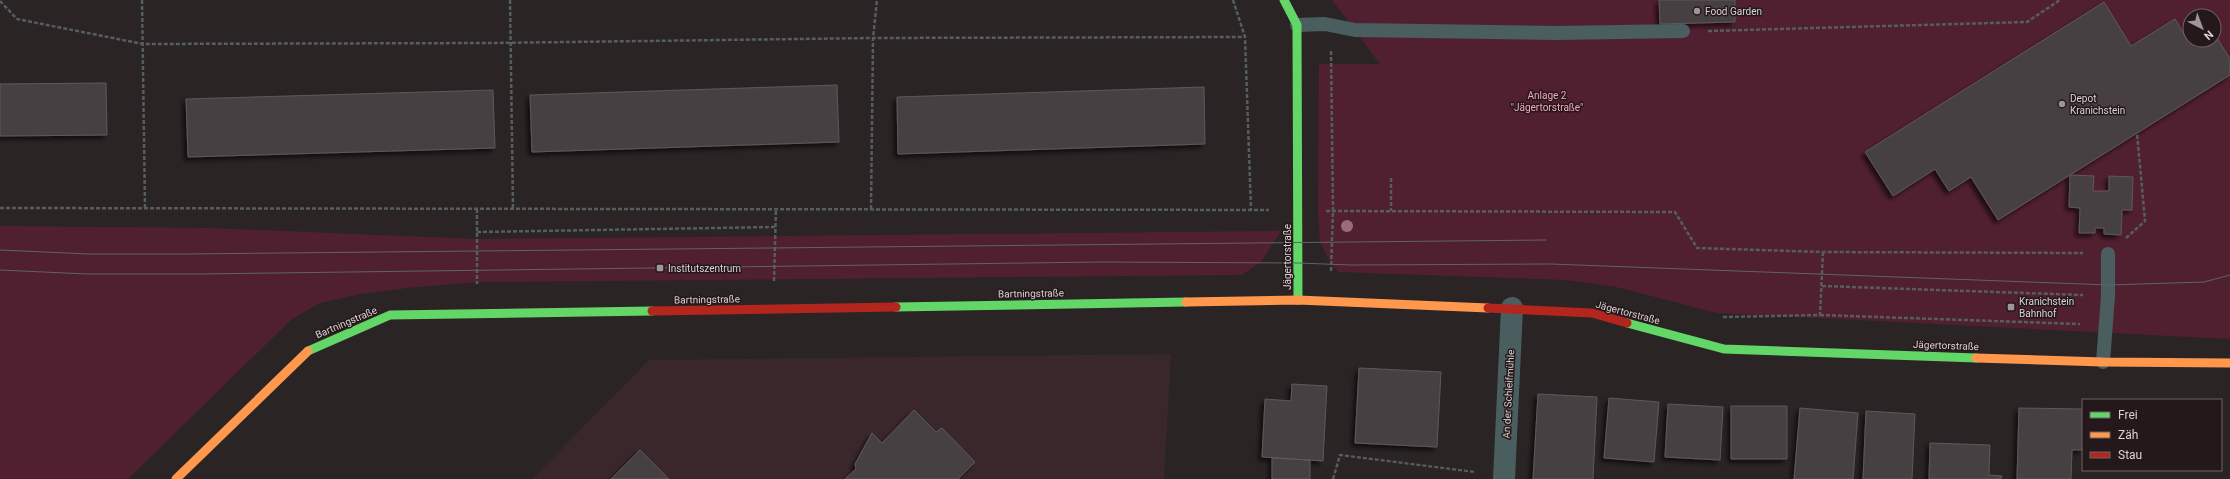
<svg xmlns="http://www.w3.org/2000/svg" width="2230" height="479" font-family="Roboto,sans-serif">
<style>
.built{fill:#39272c}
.green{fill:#512030;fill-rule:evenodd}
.building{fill:#474142;stroke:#5f585a;filter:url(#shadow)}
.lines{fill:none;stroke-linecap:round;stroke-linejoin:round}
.path{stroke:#555d5f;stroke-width:2.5;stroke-dasharray:4 2;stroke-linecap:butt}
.lane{stroke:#4a5e60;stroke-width:14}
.street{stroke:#4a5e60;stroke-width:22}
.fast{stroke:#63d668;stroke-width:9}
.slow{stroke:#ff974d;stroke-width:9}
.jam{stroke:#b3261e;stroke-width:9}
.tram{stroke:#5b6567;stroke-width:1}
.tree{fill:#9c6b78}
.poi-dot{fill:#9d9597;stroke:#24181b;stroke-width:1.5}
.labels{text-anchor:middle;stroke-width:3;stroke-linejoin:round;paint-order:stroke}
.poi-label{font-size:10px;fill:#dbd2d4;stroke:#24181b;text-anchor:start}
.park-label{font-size:10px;fill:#f9a5bb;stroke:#24181b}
.street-label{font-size:10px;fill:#dbd2d4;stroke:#24181b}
</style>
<defs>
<filter id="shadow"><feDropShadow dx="-3.5" dy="3.5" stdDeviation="2" flood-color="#0009"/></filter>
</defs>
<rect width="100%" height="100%" fill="#2b2425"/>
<path class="built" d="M1171,354L1164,479H532L649,360Z"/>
<path class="green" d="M1332,0H2230V339L1717,313L1616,287L1566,280L1339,272L1331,264L1320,242L1318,211L1319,64H1380ZM2190,16H2214V40H2190Z
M0,226L209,228L477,239L1281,231L1261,262L1242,275L478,282L407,288L361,294L320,303L292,319L128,479H0Z"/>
<path class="building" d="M1659,0H1735V22L1660,24Z
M2104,2L2131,46L2175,19L2188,41L2214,40V33L2230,59V75L1998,220L1971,177L1949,191L1935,169L1893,196L1865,152Z
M106,83L107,135L0,136V84Z
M837,85L839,142L532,152L530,95Z
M1204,87L1205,144L898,154L897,97Z
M493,90L495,148L188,157L186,99Z
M2070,175L2094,176L2093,191H2109V176L2133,177L2132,210H2122L2121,235L2104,234V228H2095V233H2079L2080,208L2069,207Z
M1359,368L1441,372L1437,447L1355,443Z
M1292,384L1327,386L1323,461L1262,457L1265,399L1291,401Z
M1538,394L1597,397L1593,479H1533Z
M1609,398L1659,402L1654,462L1604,458Z
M1668,404L1723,407L1720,460L1665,457Z
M1731,406H1787V459H1731Z
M1800,408L1858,413L1853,479H1794Z
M2019,408L2083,409V450H2072L2071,479H2017Z
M914,410L936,432L942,428L975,462L958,479H845L856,469L855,464L872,433L882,443Z
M1866,411L1915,414L1912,479H1863Z
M1930,443L1990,445L1989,475L2002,476L2001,479H1929Z
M640,450L669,479H611Z
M1272,458L1310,460V479H1272Z"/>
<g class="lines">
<path class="path" d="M142,0L145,208
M510,0L513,208
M1233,0L1245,37L1251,210
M0,1L17,19L143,44L492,43L873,38L1245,37
M1708,31L2027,22L2060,0
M1331,51L1333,210L1331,272
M1391,178V211
M0,208L1269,210
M477,209V284
M871,209L873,38L877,0
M1326,211L1675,212L1697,248L1823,252L2083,253
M477,232L775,227
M2126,238L2145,221L2137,133
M774,281L776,209
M1822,286L2083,295
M1820,315L2080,324
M1723,317L1820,315L1823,252
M1333,479L1340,455L1475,472"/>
<path class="lane" d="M1297,25L1325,24L1355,30L1555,33L1683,31
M2103,362L2108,296V254"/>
<path class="street" d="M1504,479L1512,308"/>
<path class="fast" d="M1284,0L1297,25L1298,300
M896,307L1186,302
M1627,323L1724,349L1976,358
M308,351L390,315L652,311"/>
<path class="slow" d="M1186,302L1298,300L1488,308
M1976,358L2103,362L2230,363
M176,479L308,351"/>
<path class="jam" d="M1488,308L1592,313L1627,323
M652,311L896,307"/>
<path class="tram" d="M0,250L89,254H186L1546,240
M0,270L87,274H199L1101,262L1298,263L1351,265L1551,264L2109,285L2204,282L2230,275"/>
</g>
<circle class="tree" cx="1347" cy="226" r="6"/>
<g class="poi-dot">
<circle cx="1697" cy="11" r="4"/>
<circle cx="2062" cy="104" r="4"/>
<rect x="656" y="264" width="8" height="8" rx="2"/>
<rect x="2007" y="303" width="8" height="8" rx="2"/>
</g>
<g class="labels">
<g class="poi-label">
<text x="1705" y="15">Food Garden</text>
<text x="2070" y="102">Depot<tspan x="2070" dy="12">Kranichstein</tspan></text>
<text x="668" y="272">Institutszentrum</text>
<text x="2019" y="305">Kranichstein<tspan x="2019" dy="12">Bahnhof</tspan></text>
</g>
<g class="park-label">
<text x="1547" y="99">Anlage 2<tspan x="1547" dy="12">"Jägertorstraße"</tspan></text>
</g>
<g class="street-label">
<text transform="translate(1287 257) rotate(-90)" y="4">Jägertorstraße</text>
<text transform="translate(1031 293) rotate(-1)" y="4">Bartningstraße</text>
<text transform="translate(707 299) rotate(-1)" y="4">Bartningstraße</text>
<text transform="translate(1628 312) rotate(15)" y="4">Jägertorstraße</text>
<text transform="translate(346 322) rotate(-23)" y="4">Bartningstraße</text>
<text transform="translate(1946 345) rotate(2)" y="4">Jägertorstraße</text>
<text transform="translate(1508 394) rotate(-87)" y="4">An der Schleifmühle</text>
</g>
</g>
<rect x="2082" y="399" width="140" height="72" fill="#24181b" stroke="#6d6265"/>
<rect x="2090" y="412" width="20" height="6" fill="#63d668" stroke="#6d6265"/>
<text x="2118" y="419" font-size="12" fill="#dbd2d4">Frei</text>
<rect x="2090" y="432" width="20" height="6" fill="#ff974d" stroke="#6d6265"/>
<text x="2118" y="439" font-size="12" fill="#dbd2d4">Zäh</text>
<rect x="2090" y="452" width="20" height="6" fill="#b3261e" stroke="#6d6265"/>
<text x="2118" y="459" font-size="12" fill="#dbd2d4">Stau</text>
<g transform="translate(2202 28) rotate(138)"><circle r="19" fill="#24181b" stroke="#6d6265"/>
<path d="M0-3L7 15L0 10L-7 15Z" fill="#9d9597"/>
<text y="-6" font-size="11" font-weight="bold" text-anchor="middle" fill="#dbd2d4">N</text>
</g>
</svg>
